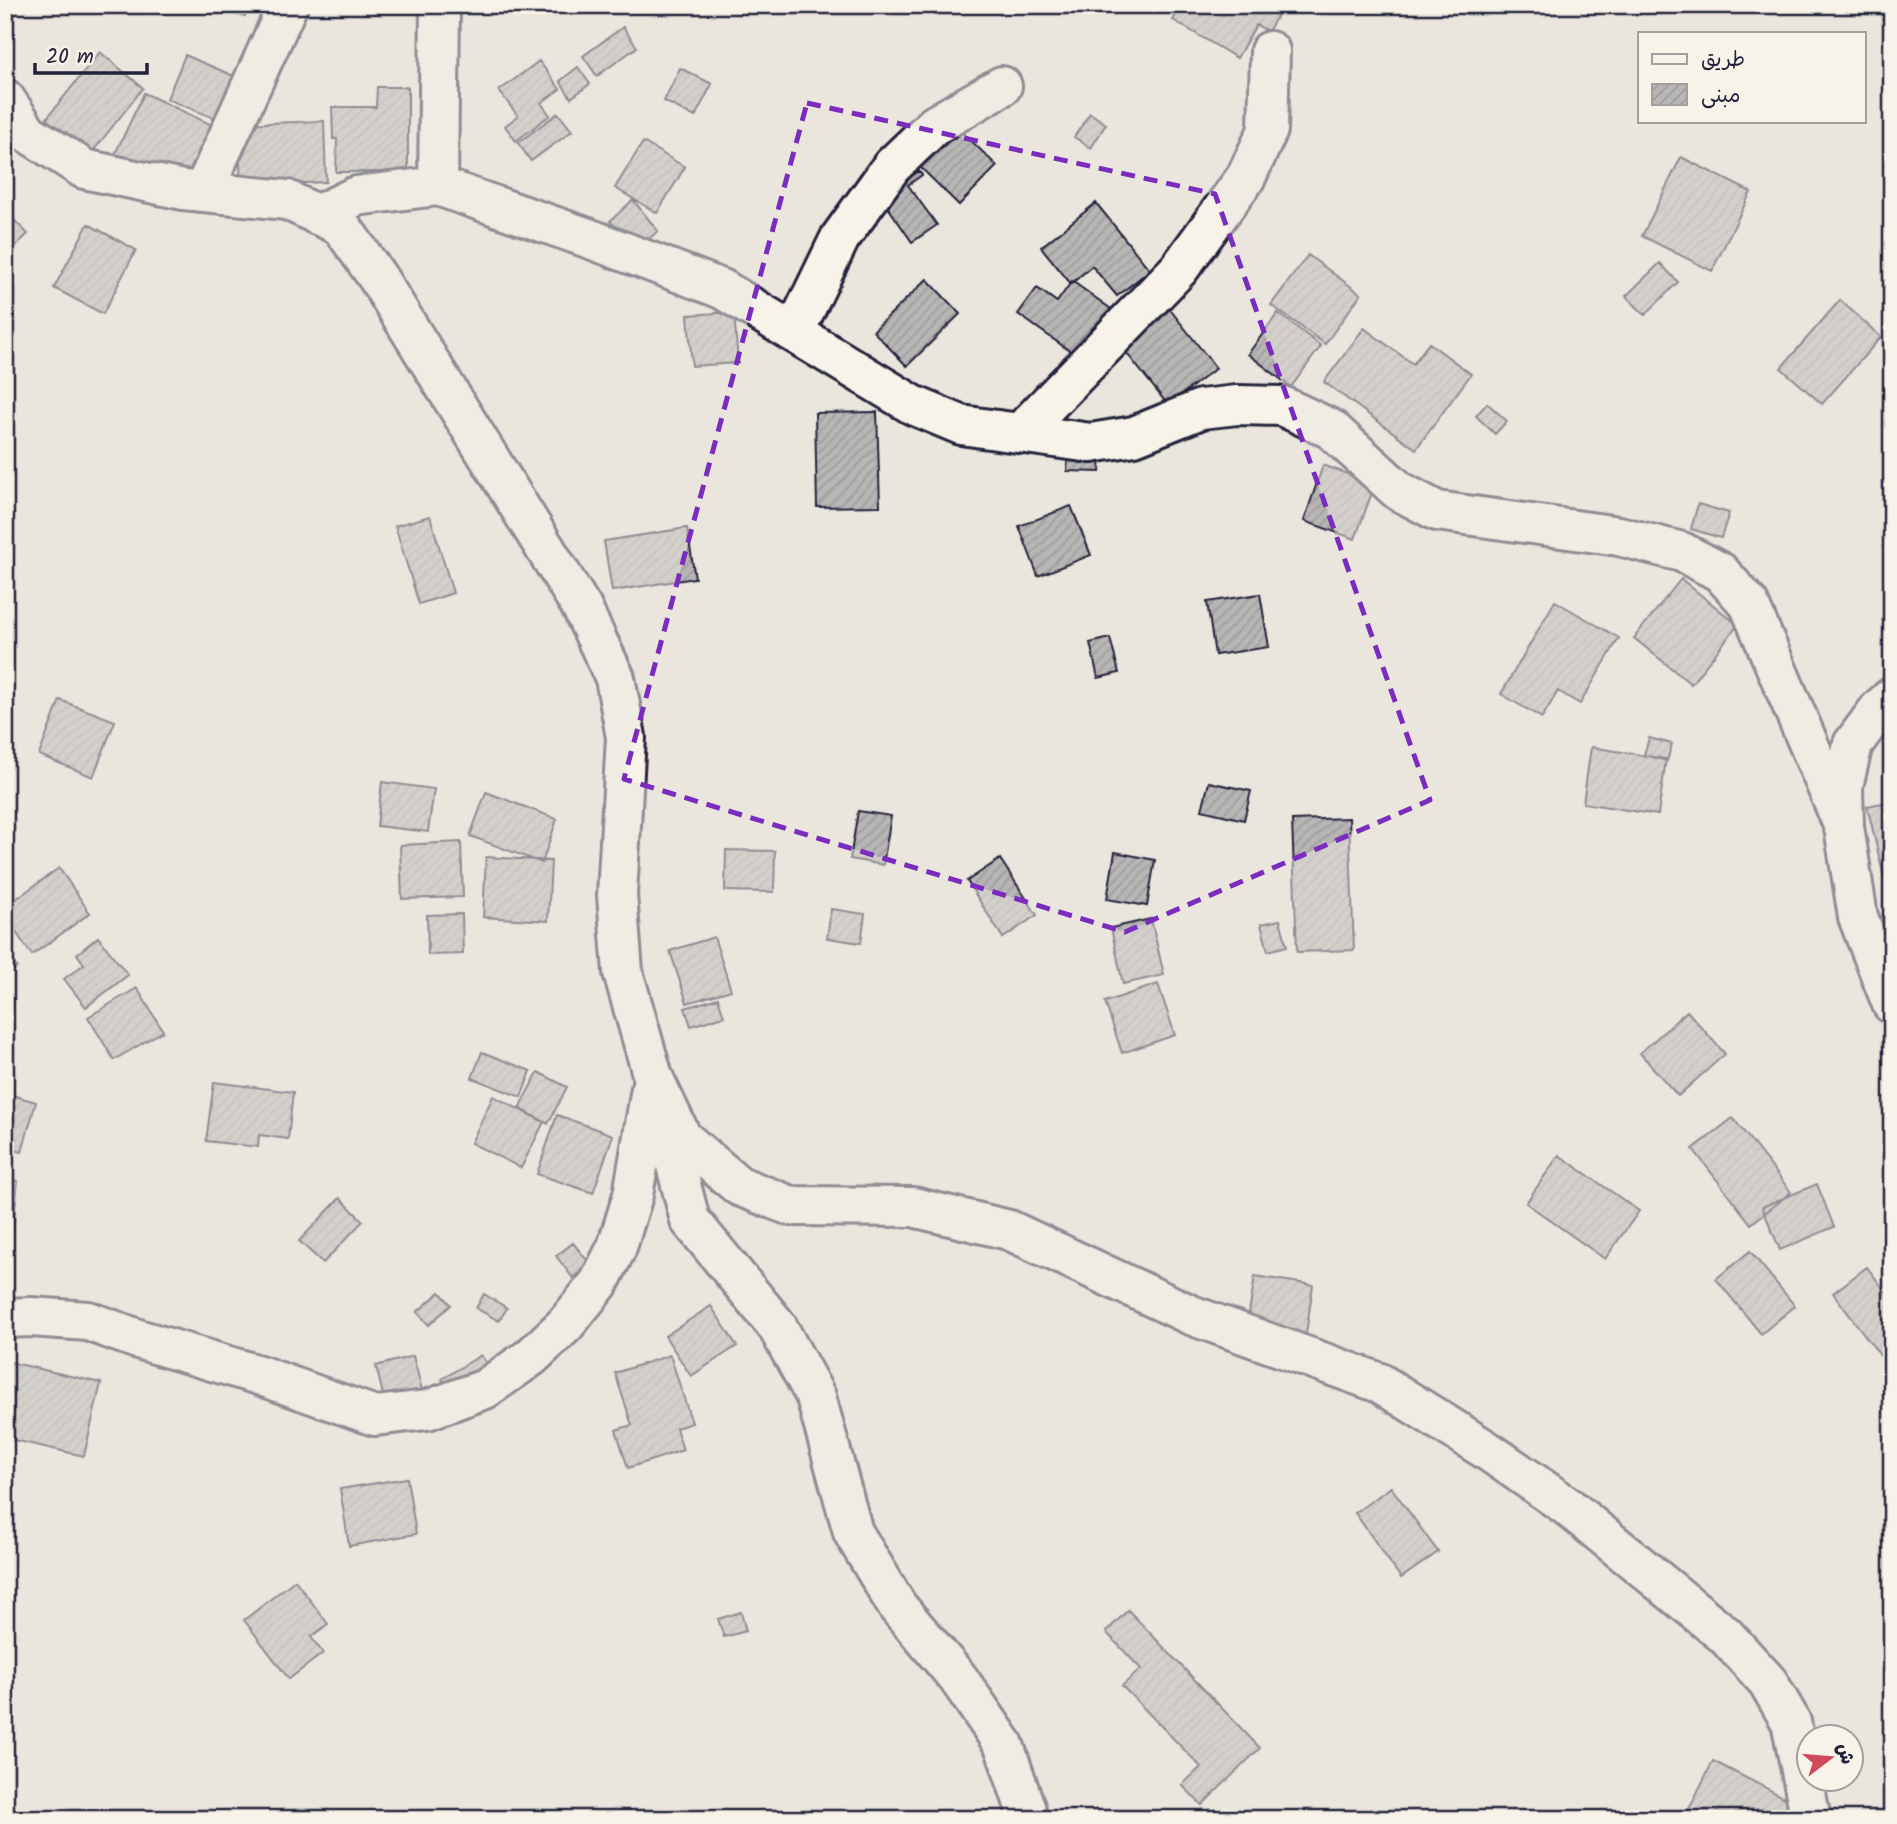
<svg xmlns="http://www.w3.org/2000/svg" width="1897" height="1824" font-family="Kalam,'Playpen Sans Arabic',sans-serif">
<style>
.building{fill:url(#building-hatch);stroke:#22223b;stroke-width:2}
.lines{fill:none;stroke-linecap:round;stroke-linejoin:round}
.street-casing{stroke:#22223b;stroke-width:44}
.secondary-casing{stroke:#22223b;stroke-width:44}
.street{stroke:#f7f3e8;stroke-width:38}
.secondary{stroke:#f7f3e8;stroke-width:38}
.marked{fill:none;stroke:#7b2cbf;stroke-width:5;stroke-dasharray:14 9;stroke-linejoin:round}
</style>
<defs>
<pattern id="building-hatch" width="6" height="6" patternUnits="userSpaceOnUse" patternTransform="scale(1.75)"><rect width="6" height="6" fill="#b8b6b5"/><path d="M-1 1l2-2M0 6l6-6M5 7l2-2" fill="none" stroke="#9e9c9d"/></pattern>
</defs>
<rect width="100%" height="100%" fill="#eae6de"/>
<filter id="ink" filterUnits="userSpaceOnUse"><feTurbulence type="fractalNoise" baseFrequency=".0143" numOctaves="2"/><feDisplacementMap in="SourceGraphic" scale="14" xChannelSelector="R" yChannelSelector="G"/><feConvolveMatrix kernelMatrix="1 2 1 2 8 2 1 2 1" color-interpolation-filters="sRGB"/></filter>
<g filter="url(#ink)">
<path class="building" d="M195,5H247L245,16L194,8Z
M1182,5H1265L1279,13L1268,31L1256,25L1237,58L1173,20Z
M623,27L637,47L597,76L583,56Z
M100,52L143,88L90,155L46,119Z
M185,55L234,76L216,119L167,99Z
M539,61L560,89L541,103L550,115L516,141L505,126L518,116L499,91Z
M578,67L590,84L571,98L560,81Z
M680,68L712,84L695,117L664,101Z
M377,87H408V172H336L337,139H333L332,107H376Z
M144,93L212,125L182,188L114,156Z
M558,113L572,131L531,161L518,143Z
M1090,113L1106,124L1091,148L1074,137Z
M324,121L326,182L241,186L238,124Z
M951,121L997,166L959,205L913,160Z
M643,142L685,167L657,213L615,188Z
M1681,157L1751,192L1712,271L1642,236Z
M919,171L922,175L908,185L937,225L912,242L881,197Z
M633,200L658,231L636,250L610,221Z
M1096,203L1150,270L1117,296L1092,266L1071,284L1041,247Z
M5,211L28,234L5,256Z
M88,224L136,250L103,314L54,288Z
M1308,255L1361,294L1325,344L1271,305Z
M1660,263L1678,282L1645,315L1626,296Z
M927,279L960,314L907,366L873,331Z
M1072,281L1111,309L1077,356L1018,314L1037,288L1057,302Z
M1840,300L1881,337L1822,404L1781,368Z
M1165,303L1216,368L1168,405L1117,341Z
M734,312L738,363L692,366L688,315Z
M1278,313L1321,346L1291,387L1248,354Z
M1364,328L1413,364L1429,343L1471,374L1416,449L1324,382Z
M1487,403L1507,421L1495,434L1476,416Z
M877,412L880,506L817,507L815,413Z
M1068,453L1101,454L1100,472L1067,471Z
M1323,465L1375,484L1355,539L1304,521Z
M1698,504L1729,513L1721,538L1691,529Z
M1071,506L1091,555L1038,576L1019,526Z
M430,516L453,593L419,604L395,526Z
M687,528L695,578L612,591L604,541Z
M1681,579L1738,625L1691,684L1634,638Z
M1260,594L1269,647L1215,655L1207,602Z
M1555,601L1619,638L1580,704L1558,691L1542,718L1501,694Z
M1110,638L1119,673L1098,678L1090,643Z
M60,700L115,721L93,777L39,755Z
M1649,738L1672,744L1667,761L1644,755Z
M1591,747L1666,759L1658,815L1583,803Z
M382,782L434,789L428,832L377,826Z
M1209,782L1251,791L1244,820L1202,810Z
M486,792L557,819L542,863L470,836Z
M1892,801V889L1887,890L1867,806Z
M858,811L891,816L883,865L850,859Z
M1349,818L1354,950L1297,952L1292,820Z
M461,842L463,897L402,899L400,845Z
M726,850L775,851L774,892L725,891Z
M1115,852L1155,860L1147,906L1107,899Z
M486,857L551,861L548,921L483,917Z
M1000,859L1037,915L1003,938L967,881Z
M59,868L90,913L32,955L5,917V907Z
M831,909L865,914L861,943L827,938Z
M462,914L463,954L428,955L427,915Z
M1151,919L1164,975L1123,984L1111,928Z
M1280,920L1287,946L1268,951L1261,924Z
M98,937L128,975L86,1007L64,979L84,964L77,954Z
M714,937L731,990L687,1003L670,951Z
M5,956L17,967L5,979Z
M1158,984L1175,1035L1122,1053L1105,1002Z
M137,988L163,1031L114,1060L88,1017Z
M718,998L724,1016L691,1026L685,1008Z
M1687,1011L1725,1054L1678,1096L1640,1053Z
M482,1052L531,1071L521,1097L472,1078Z
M538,1072L567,1087L548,1124L519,1108Z
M214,1082L293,1092L288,1139L259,1135L258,1147L206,1141Z
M5,1093L36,1102L22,1152L5,1147Z
M493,1096L544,1122L521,1168L471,1143Z
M557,1115L613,1135L593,1193L537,1174Z
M1733,1118L1791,1192L1751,1224L1693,1149Z
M1559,1155L1639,1211L1605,1259L1526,1203Z
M5,1180L18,1181L11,1245H5Z
M1817,1184L1834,1227L1780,1250L1762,1207Z
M340,1198L363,1221L323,1263L299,1241Z
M573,1243L591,1265L573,1278L556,1256Z
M5,1250H10V1300H5Z
M1750,1251L1795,1306L1761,1334L1716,1279Z
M1867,1267L1892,1300V1350L1882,1358L1833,1293Z
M1255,1276L1313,1285L1305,1341L1246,1332Z
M440,1292L451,1305L429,1325L417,1312Z
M484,1294L507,1308L499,1321L476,1308Z
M711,1306L737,1346L691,1376L665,1336Z
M481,1355L491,1371L452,1395L442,1379Z
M670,1355L692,1423L676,1428L683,1450L628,1468L616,1430L632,1425L615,1373Z
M413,1356L424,1397L386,1407L376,1366Z
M5,1361L101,1383L84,1456L5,1438Z
M407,1478L416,1534L349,1546L340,1489Z
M1391,1487L1438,1552L1401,1578L1355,1513Z
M295,1580L328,1624L311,1637L323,1653L289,1679L244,1620Z
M1128,1610L1260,1748L1202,1805L1182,1785L1201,1767L1122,1686L1141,1669L1106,1632Z
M741,1612L746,1631L724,1637L718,1619Z
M1713,1761L1795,1803L1787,1819H1684Z
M1340,1812L1342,1819H1315Z"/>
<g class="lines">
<g class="street-casing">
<path id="street" d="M438,186L440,5
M203,192L288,5
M317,215L356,196L438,186L588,238L722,289L913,405L961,425L1091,443L1134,436L1201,409L1237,405L1282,406L1331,429L1399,491L1437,511L1619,536L1682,552L1720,572L1749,604L1844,827
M794,333L840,238L892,166L935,125L1002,86
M1020,433L1179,269L1246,177L1268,130L1270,51
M661,1106L690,1220L777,1326L816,1397L853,1532L897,1606L958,1678L1004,1745L1026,1810L1025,1819
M5,1318L31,1317L88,1321L138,1339L259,1375L375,1416L427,1410L485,1389L531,1357L565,1325L599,1283L617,1247L633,1195L653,1077"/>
</g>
<g class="secondary-casing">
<path id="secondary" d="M5,99L28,133L84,169L183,190L287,200L341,226L378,278L582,608L615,678L626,737L617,895L623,972L653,1077L682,1138L739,1186L791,1206L913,1207L1009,1230L1191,1315L1380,1383L1488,1451L1567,1506L1725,1635L1768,1682L1791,1722L1811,1819
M1892,697L1879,709L1853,744L1843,786L1844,827L1858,917L1892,1004"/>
</g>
<use href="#street" class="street"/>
<use href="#secondary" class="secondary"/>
</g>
</g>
<path d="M0 0H1897V1824H0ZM807,103L1215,194L1430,800L1125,932L624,779Z" fill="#eae6de" fill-opacity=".55" fill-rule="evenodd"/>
<path class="marked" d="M807,103L1215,194L1430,800L1125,932L624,779Z"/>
<rect width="1897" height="1824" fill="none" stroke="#f7f3e8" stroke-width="28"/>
<rect x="14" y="14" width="1869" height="1796" fill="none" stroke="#22223b" stroke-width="2.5" filter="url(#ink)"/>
<rect x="1638" y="32" width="228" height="91" fill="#f7f3e8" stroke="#a29fa3" stroke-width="2"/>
<rect x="1652" y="54" width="35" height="10" fill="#f7f3e8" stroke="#a29fa3" stroke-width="2"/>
<text x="1701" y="66" font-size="21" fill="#22223b">طريق</text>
<rect x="1652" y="84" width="35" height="21" fill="url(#building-hatch)" stroke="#a29fa3" stroke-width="2"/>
<text x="1701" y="102" font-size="21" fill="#22223b">مبنى</text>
<g transform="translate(1830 1758) rotate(74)"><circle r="33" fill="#f7f3e8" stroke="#a29fa3" stroke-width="2"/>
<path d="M0-5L12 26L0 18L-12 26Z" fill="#d1495b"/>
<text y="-10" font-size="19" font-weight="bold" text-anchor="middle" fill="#22223b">ش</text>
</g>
<path d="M35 63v10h112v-10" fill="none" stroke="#22223b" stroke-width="3.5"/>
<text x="46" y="63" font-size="21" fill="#22223b" stroke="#f7f3e8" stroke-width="5" paint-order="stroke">20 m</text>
</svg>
